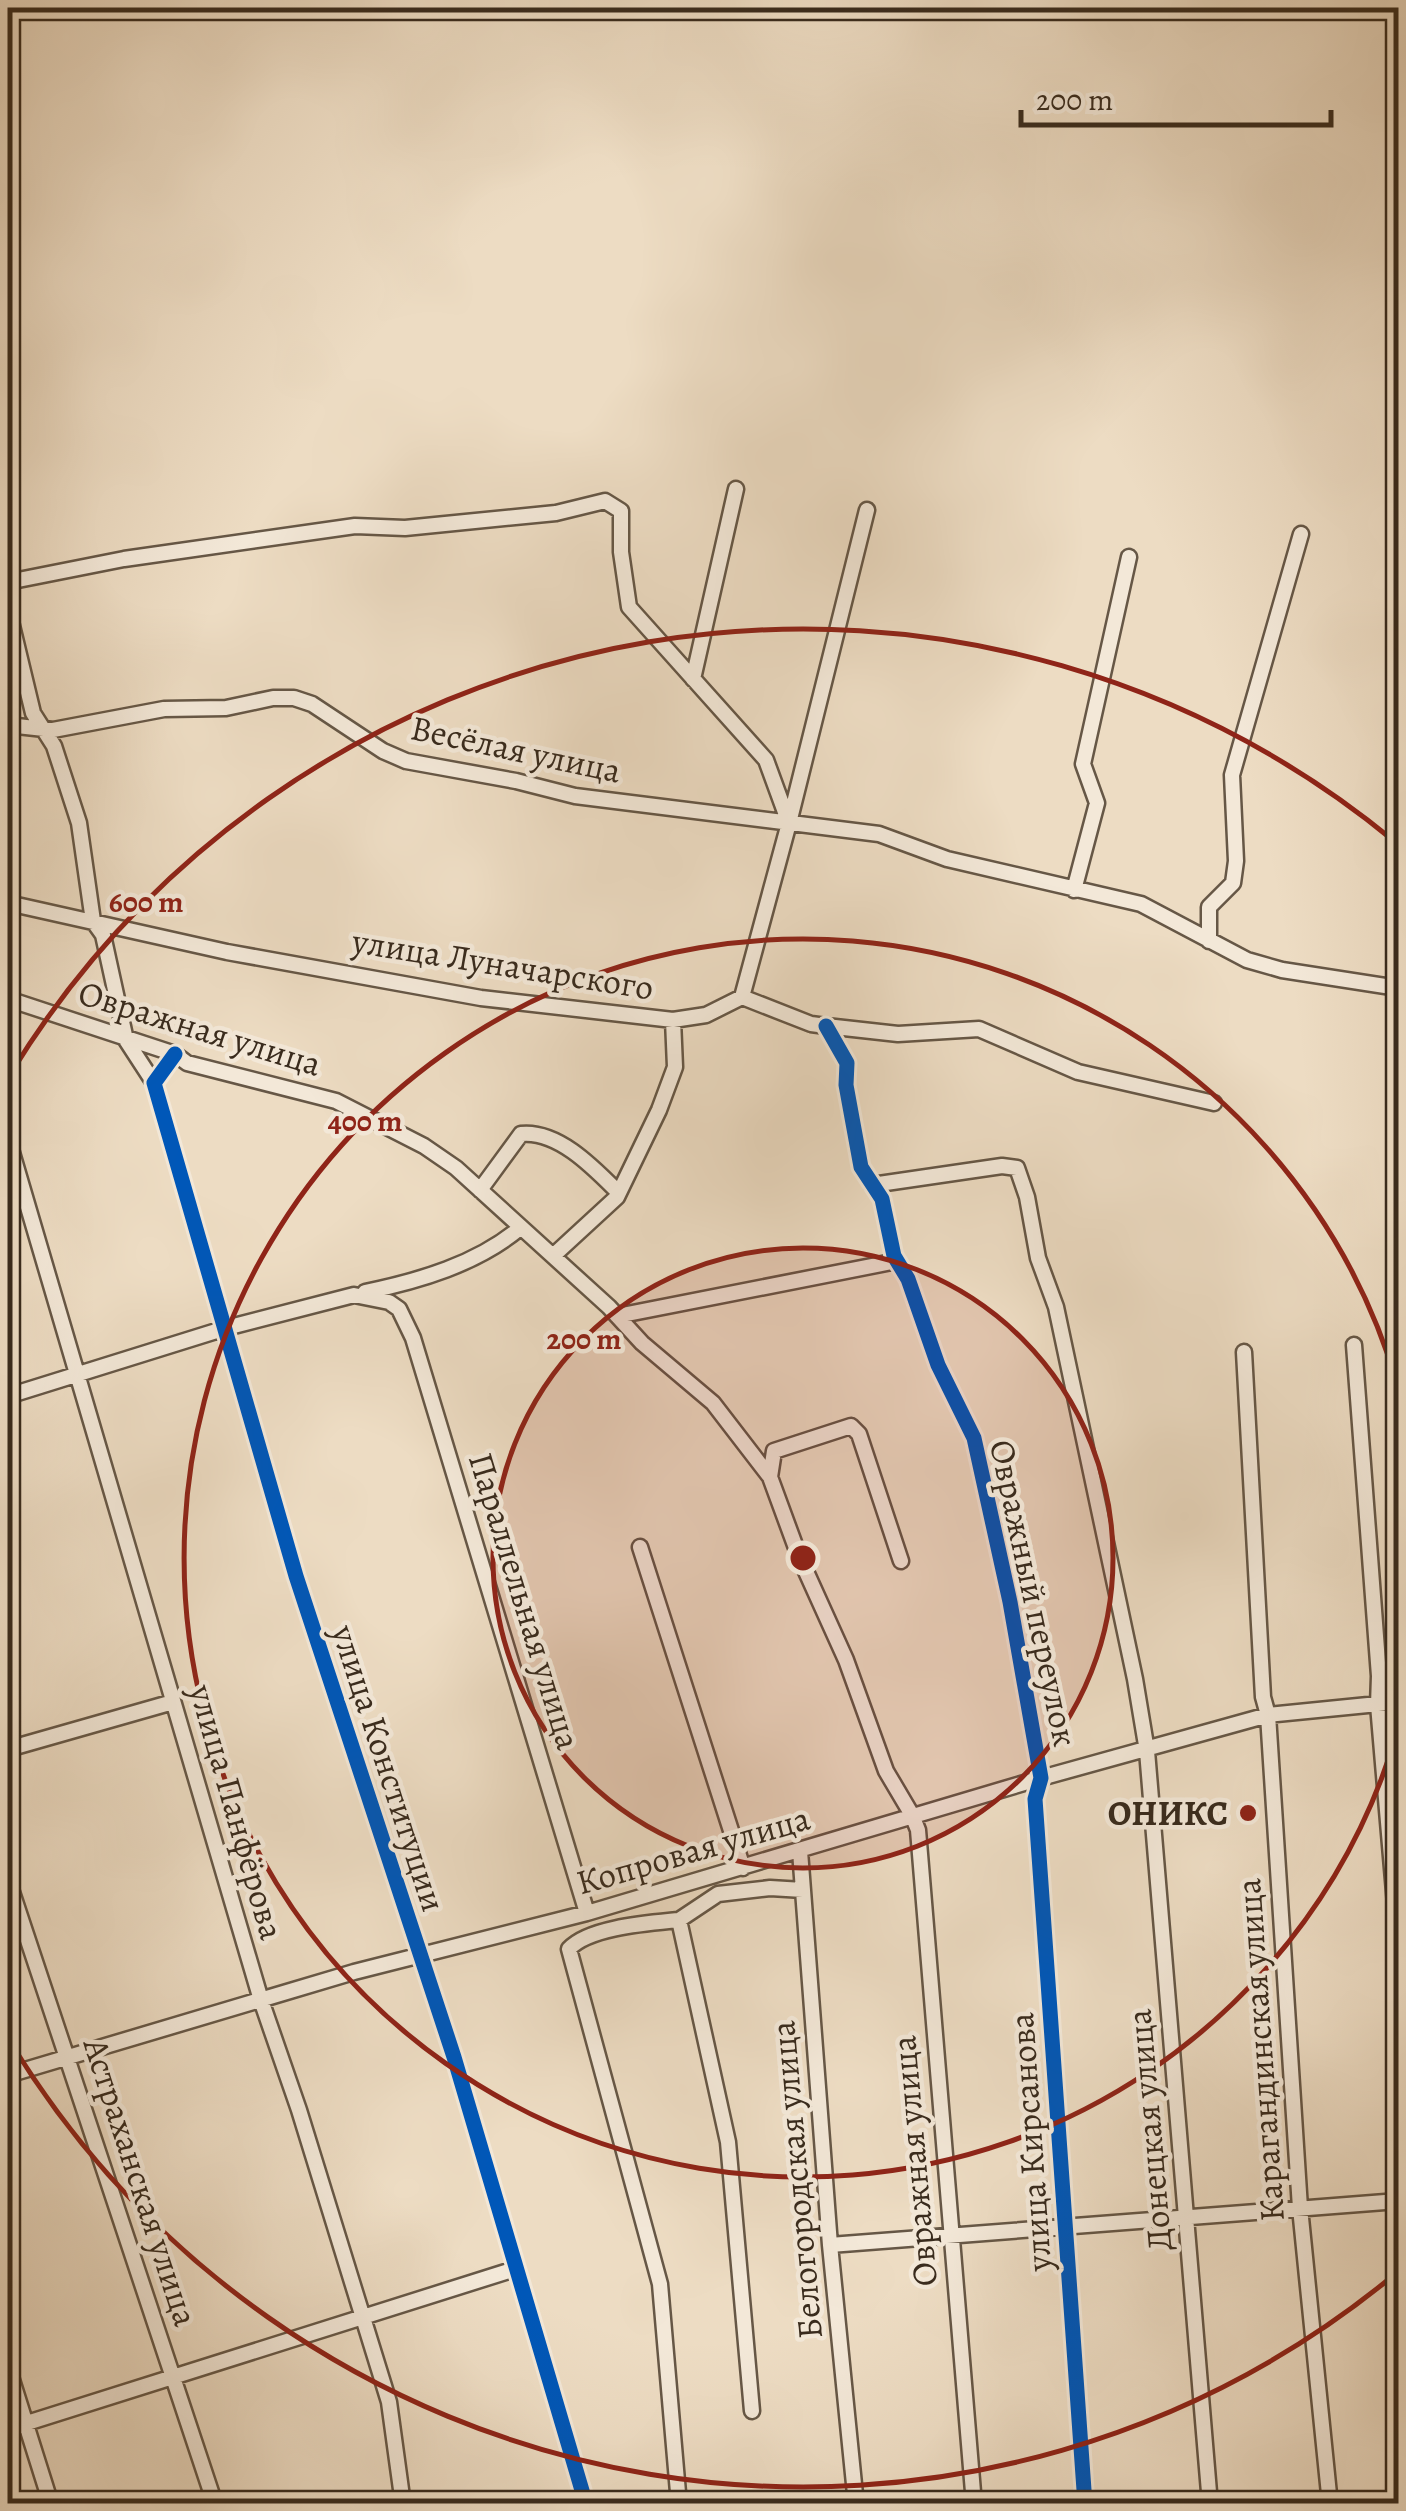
<svg xmlns="http://www.w3.org/2000/svg" width="1406" height="2511" font-family="Alegreya,serif">
<style>
.lines{fill:none;stroke-linecap:round;stroke-linejoin:round}
.minor-casing{stroke:#665746;stroke-width:19}
.minor{stroke:#f3e8d8;stroke-width:14}
.cycleway-casing{stroke:#f3e8d8;stroke-width:21}
.cycleway{stroke:#0057b8;stroke-width:15}
.ring{fill:none;stroke:#8f2418;stroke-width:5}
.poi-dot{fill:#8f2418;stroke:#f3e8d8;stroke-width:4}
.labels{text-anchor:middle;stroke-width:9;stroke-linejoin:round;paint-order:stroke}
.street-label{font-size:35px;fill:#392b1d;stroke:#f3e8d8}
.poi-label{font-size:35px;font-weight:bold;fill:#392b1d;stroke:#f3e8d8;text-anchor:end}
.centre{fill:#8f2418;stroke:#f3e8d8;stroke-width:5}
.ring-label{font-size:30px;text-anchor:middle;font-weight:bold;fill:#8f2418;stroke:#f3e8d8;stroke-width:9;stroke-linejoin:round;paint-order:stroke}
</style>
<rect width="100%" height="100%" fill="#eddcc3"/>
<filter id="stains"><feTurbulence type="fractalNoise" baseFrequency=".002" numOctaves="4"/><feColorMatrix values="0 0 0 0 .2 0 0 0 0 .09 0 0 0 0 .02 0 0 0 .5 -.17"/></filter>
<radialGradient id="worn" r=".72"><stop offset=".6" stop-color="#630" stop-opacity="0"/><stop offset="1" stop-color="#630" stop-opacity=".3"/></radialGradient>
<g class="lines">
<g class="minor-casing">
<path id="minor" d="M8,582L124,559L355,526L405,528L556,513L605,501L621,511V552L629,607L766,760L789,823
M8,609L33,713L54,746L79,823L93,921L103,935L126,1040L154,1083
M693,679L736,489
M8,725L53,730L164,709L226,708L273,698H294L312,704L383,751L406,761L516,781L575,796L879,834L947,859L1141,904L1247,960L1282,970L1398,988
M1074,890L1097,803L1083,764L1129,557
M8,903L227,952L481,998L673,1020L706,1015L742,997L811,1024L826,1026L898,1034L979,1029L1078,1072L1214,1103
M1209,941V907L1233,883L1236,861L1232,775L1301,534
M742,997L789,823L867,510
M8,999L175,1054L187,1063L336,1101L424,1146L456,1168L609,1307L642,1343L713,1403L770,1477
M826,1026L847,1063L846,1085L861,1167L882,1199L894,1256L908,1279L938,1365L974,1438L1010,1602L1041,1778L1035,1799L1085,2504
M175,1054L154,1083L296,1576L454,2057L586,2504
M8,1139L261,2000L299,2110L389,2402L403,2504
M872,1185L1002,1166L1017,1168L1027,1197L1038,1258L1056,1307L1135,1679L1147,1751L1210,2504
M480,1190L521,1134C558,1130 594,1168 618,1192
M554,1255L617,1197L659,1110L675,1067L673,1020
M365,1292C419,1281 477,1264 520,1228
M617,1316L897,1261
M1354,1345L1379,1676L1378,1705L1398,1939
M1244,1352L1263,1697L1268,1715L1300,2208L1330,2504
M8,1396L226,1328L354,1295L389,1302L399,1309L413,1338L587,1913
M640,1547L743,1868
M901,1561L859,1434L851,1426L774,1451L770,1477L799,1556L846,1660L886,1771L912,1815L918,1830L974,2504
M8,1749L173,1702
M800,1851L830,2245L856,2504
M8,1880L215,2504
M8,2075L354,1972L587,1913L1041,1778L1268,1715L1398,1702
M830,2245L1398,2201
M8,2367L51,2504
M752,2411L728,2142L679,1920L718,1894L770,1888L803,1890
M8,2429L515,2269
M679,2504L660,2284L569,1949C589,1927 650,1923 679,1920"/>
</g>
<use href="#minor" class="minor"/>
<g class="cycleway-casing">
<path id="cycleway" d="M826,1026L847,1063L846,1085L861,1167L882,1199L894,1256L908,1279L938,1365L974,1438L1010,1602L1041,1778L1035,1799L1085,2504
M175,1054L154,1083L296,1576L454,2057L586,2504"/>
</g>
<use href="#cycleway" class="cycleway"/>
</g>
<circle cx="803" cy="1558" r="310" fill="#8f2418" fill-opacity=".12"/>
<g class="ring">
<circle cx="803" cy="1558" r="310"/>
<path d="M1398 1729A619 619 0 1 1 1398 1387"/>
<path d="M1394 2275A929 929 0 0 1 11 2043M11 1073A929 929 0 0 1 1394 841"/>
</g>
<circle class="poi-dot" cx="1248" cy="1813" r="10"/>
<g class="labels">
<g class="street-label">
<text transform="translate(516 749) rotate(12)" y="12">Весёлая улица</text>
<text transform="translate(503 964) rotate(9)" y="12">улица Луначарского</text>
<text transform="translate(200 1028) rotate(17)" y="12">Овражная улица</text>
<text transform="translate(1034 1593) rotate(78)" y="12">Овражный переулок</text>
<text transform="translate(525 1601) rotate(73)" y="12">Параллельная улица</text>
<text transform="translate(389 1768) rotate(72)" y="12">улица Конституции</text>
<text transform="translate(237 1812) rotate(74)" y="12">улица Панфёрова</text>
<text transform="translate(693 1850) rotate(-16)" y="12">Копровая улица</text>
<text transform="translate(1260 2050) rotate(-94)" y="12">Карагандинская улица</text>
<text transform="translate(1149 2130) rotate(-95)" y="12">Донецкая улица</text>
<text transform="translate(1030 2142) rotate(-94)" y="12">улица Кирсанова</text>
<text transform="translate(914 2161) rotate(-95)" y="12">Овражная улица</text>
<text transform="translate(796 2180) rotate(-95)" y="12">Белогородская улица</text>
<text transform="translate(141 2182) rotate(72)" y="12">Астраханская улица</text>
</g>
<g class="poi-label">
<text x="1228" y="1825">ОНИКС</text>
</g>
</g>
<circle cx="803" cy="1558" r="15" class="centre"/>
<g class="ring-label">
<text x="146" y="912">600 m</text>
<text x="365" y="1131">400 m</text>
<text x="584" y="1349">200 m</text>
</g>
<rect width="1406" height="2511" fill="none" stroke="#eddcc3" stroke-width="40"/>
<rect x="10" y="10" width="1386" height="2491" fill="none" stroke="#392b1d" stroke-width="5"/>
<rect x="20" y="20" width="1366" height="2471" fill="none" stroke="#392b1d" stroke-width="2.5"/>
<path d="M1021 110v15h310v-15" fill="none" stroke="#392b1d" stroke-width="5"/>
<text x="1036" y="110" font-size="30" fill="#392b1d" stroke="#f3e8d8" stroke-width="8" paint-order="stroke">200 m</text>
<rect width="100%" height="100%" filter="url(#stains)"/>
<rect width="100%" height="100%" fill="url(#worn)"/>
</svg>
